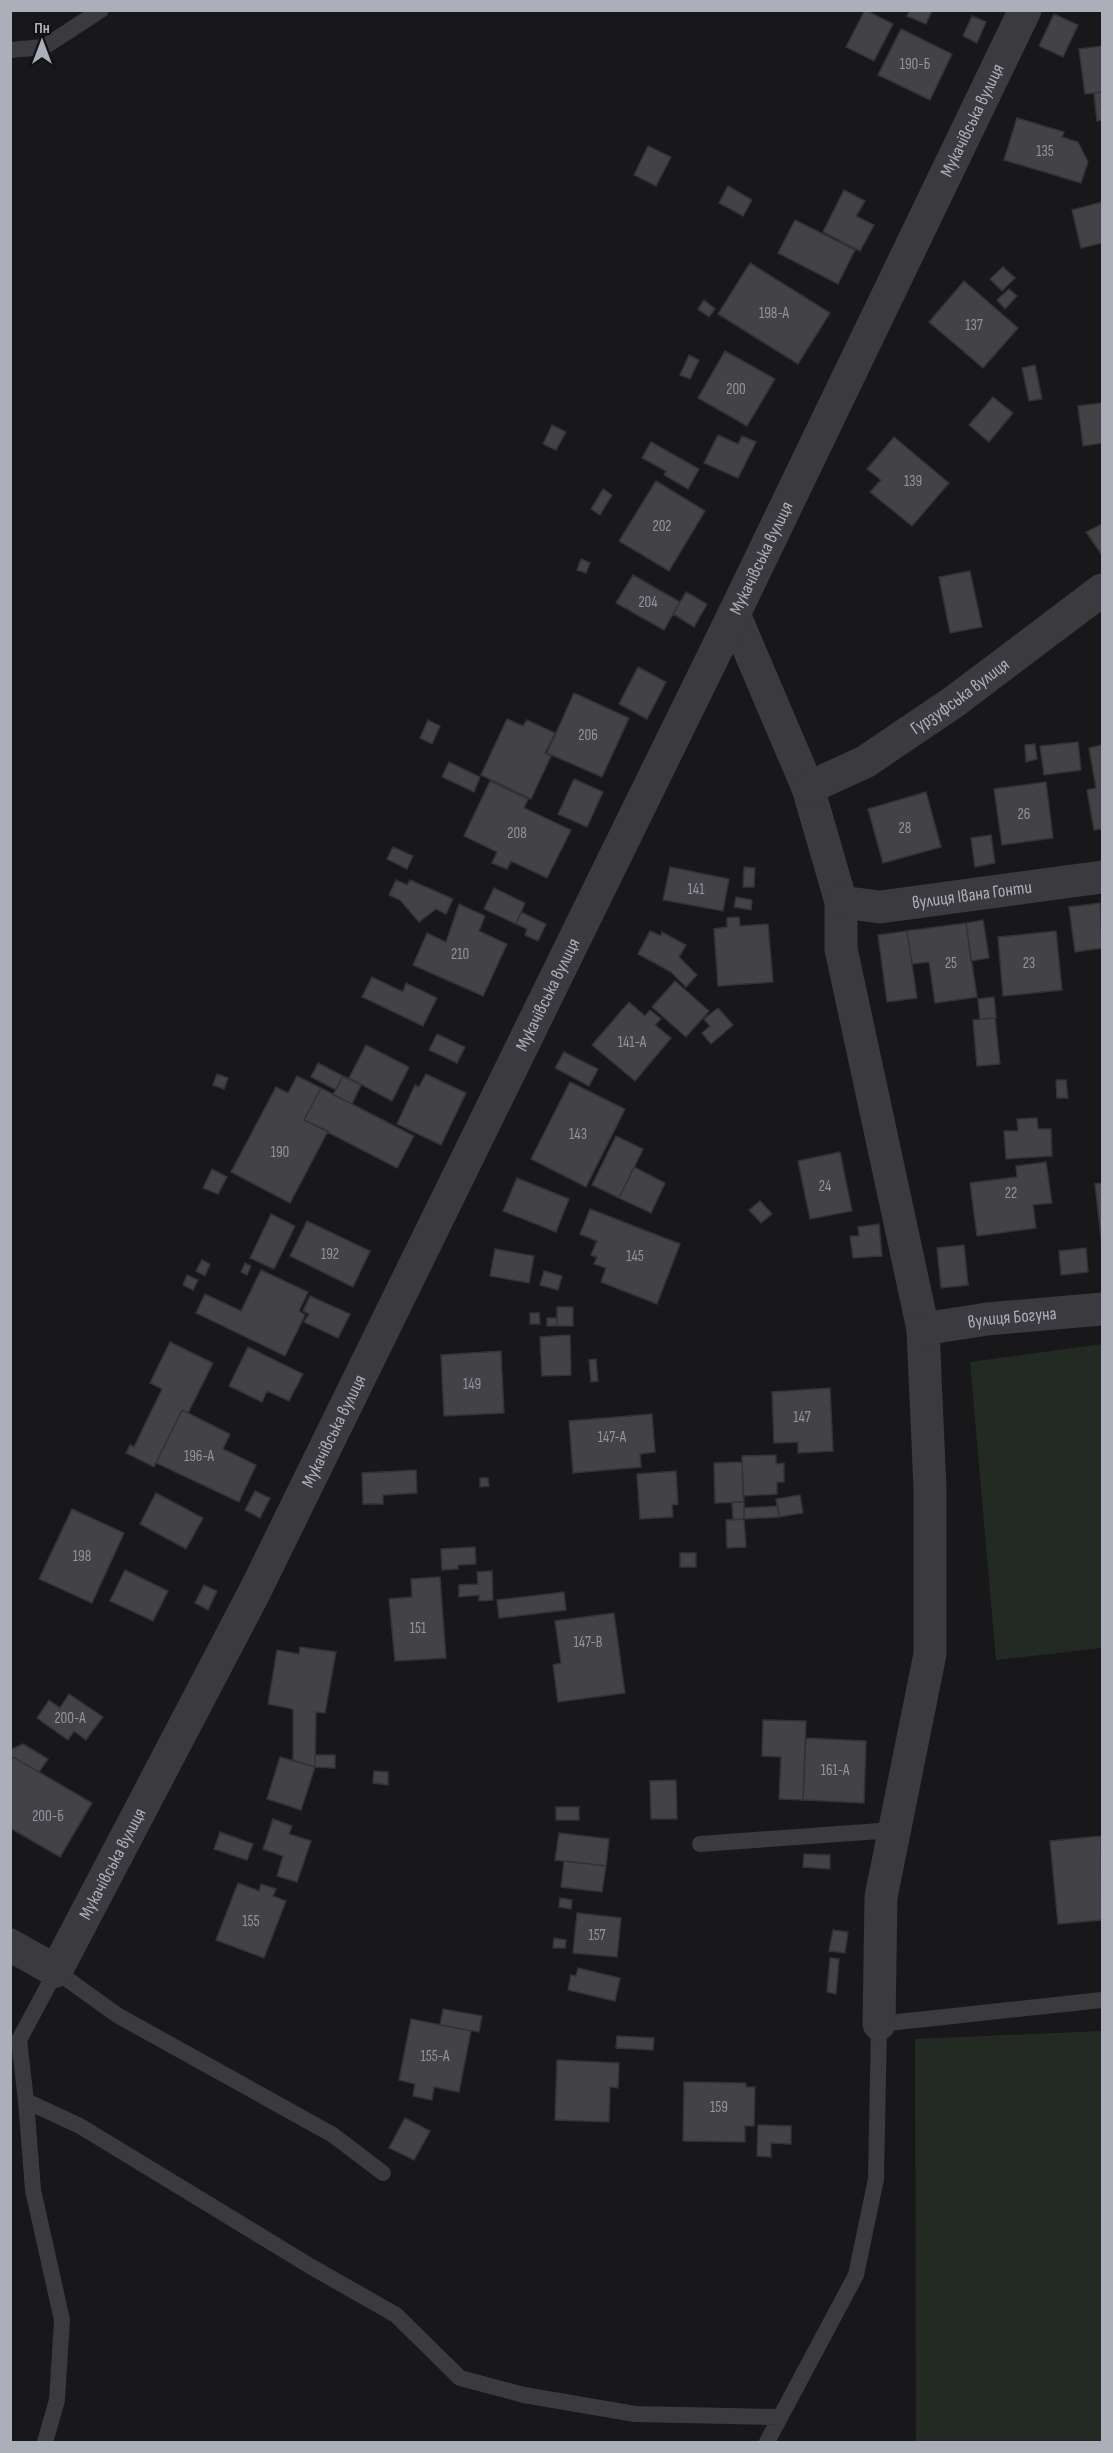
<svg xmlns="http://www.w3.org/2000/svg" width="1113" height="2453" font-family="'Sofia Sans Condensed',sans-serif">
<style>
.green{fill:#232a24}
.building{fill:#434347;stroke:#333236;stroke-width:1.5}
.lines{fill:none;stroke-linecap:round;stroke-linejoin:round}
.lane{stroke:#3a3a3f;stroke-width:16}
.street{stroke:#3a3a3f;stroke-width:33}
.labels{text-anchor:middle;stroke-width:4.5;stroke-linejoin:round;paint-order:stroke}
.number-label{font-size:15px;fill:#92939c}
.street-label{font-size:18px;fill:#acaeb9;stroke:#131315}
</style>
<rect width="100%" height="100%" fill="#18181a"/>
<path class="green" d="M1102,1344V1648L996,1660L970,1362Z
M1102,2031V2442H916L915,2039Z"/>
<path class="building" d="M865,10L893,24L874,61L846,47Z
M910,10H932L926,24L907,16Z
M1054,14L1078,25L1063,57L1039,46Z
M972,16L986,22L977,43L963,36Z
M901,29L952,54L930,100L878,75Z
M1102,46V92L1085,94L1079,49Z
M1102,92V120L1097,121L1094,93Z
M1017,118L1064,132L1062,137L1078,142L1088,162L1081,183L1004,160Z
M648,146L671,157L656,186L634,175Z
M728,186L752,200L743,216L719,203Z
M844,190L865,201L856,216L874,225L860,251L823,232Z
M1102,202V243L1081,248L1072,210Z
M795,220L855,250L838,284L778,253Z
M750,263L830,313L798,364L718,314Z
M1003,267L1015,278L1002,291L990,279Z
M964,281L1018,328L983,368L929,322Z
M1009,289L1017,296L1005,309L997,300Z
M704,300L715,309L709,317L698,309Z
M725,351L775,379L747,426L698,398Z
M689,355L699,360L690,379L680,375Z
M1035,365L1042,399L1029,401L1022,368Z
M993,397L1013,413L989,442L969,425Z
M1102,403V443L1083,446L1078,406Z
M552,425L566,432L556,450L543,444Z
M718,435L738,444L742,436L756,442L738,478L704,463Z
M894,437L949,483L912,526L870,492L881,480L867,469Z
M651,442L699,469L688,489L664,475L666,471L642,458Z
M656,481L705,511L669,571L619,541Z
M603,489L612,495L600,515L591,509Z
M1102,524V555L1086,532Z
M581,559L590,563L586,573L577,570Z
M970,571L982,627L950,633L939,577Z
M633,575L680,602L664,630L616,603Z
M686,592L707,604L694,627L673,614Z
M638,667L666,682L647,719L619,704Z
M574,693L629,718L602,777L547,753Z
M507,719L523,726L527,720L555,733L545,753L551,756L531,799L481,775Z
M428,720L440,726L432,744L420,738Z
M1078,742L1081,770L1044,775L1040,746Z
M1035,744L1037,759L1026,762L1025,745Z
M1102,745V829L1094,830L1087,790L1096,788L1089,748Z
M449,762L480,777L474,792L442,777Z
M574,779L603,792L587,827L558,814Z
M490,781L528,799L524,808L571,830L547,878L511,861L507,869L492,863L497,852L464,836Z
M1046,782L1053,838L1002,845L994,789Z
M926,792L941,847L883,863L868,809Z
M991,835L995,863L975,867L971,838Z
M393,847L413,856L407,869L387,859Z
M670,867L729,879L723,911L663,900Z
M744,867L755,868L754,887H743Z
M396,880L407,885L410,880L453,899L446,914L436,909L419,922L400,900L389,895Z
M494,888L525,903L516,924L484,909Z
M736,897L752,900L751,910L734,907Z
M1100,903L1102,948L1075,952L1069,907Z
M459,904L485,916L479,931L507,944L483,996L413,965L427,933L446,942Z
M521,912L546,924L538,941L525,935L527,929L516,924Z
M739,917L740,926L768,924L773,982L718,986L714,929L727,927V918Z
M983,920L989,958L971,961L966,923Z
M966,923L977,997L935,1003L929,962L912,964L907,931Z
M650,931L661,936L662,932L686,945L679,957L697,975L686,987L671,972L638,954Z
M907,931L917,998L887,1002L878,935Z
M1056,931L1062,990L1003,996L998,937Z
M372,977L403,992L406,983L437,998L423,1026L362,997Z
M675,981L709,1011L686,1037L652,1007Z
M994,997L996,1018L980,1019L978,999Z
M629,1002L645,1016L650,1010L661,1019L655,1025L671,1038L635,1081L592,1045Z
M718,1008L733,1025L711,1044L702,1033L710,1026L704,1019Z
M995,1018L1000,1064L977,1066L973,1020Z
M437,1034L465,1047L457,1063L429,1050Z
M366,1045L409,1067L392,1101L349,1078Z
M564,1052L598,1069L589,1086L555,1068Z
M318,1063L343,1076L336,1090L311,1077Z
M217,1074L228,1078L224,1089L213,1085Z
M426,1074L466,1093L441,1145L397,1124L415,1085L419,1087Z
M297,1076L321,1088L304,1120L328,1131L290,1203L231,1172L276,1087L288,1093Z
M343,1076L361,1085L352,1104L333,1095Z
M1056,1080H1066L1068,1098H1057Z
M570,1082L625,1109L586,1187L531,1159Z
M321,1088L414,1136L397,1168L304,1120Z
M1037,1118L1038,1129H1051L1052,1156L1006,1159L1004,1131H1018L1017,1119Z
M616,1136L643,1149L619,1198L592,1185Z
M840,1152L852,1211L810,1219L798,1161Z
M1046,1162L1052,1203L1033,1205L1036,1228L977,1236L970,1183L1017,1177L1016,1166Z
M634,1167L665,1183L651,1213L619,1198Z
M212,1169L227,1177L218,1194L203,1188Z
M517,1178L569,1199L556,1232L503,1211Z
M1102,1183V1245L1095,1184Z
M760,1201L772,1214L761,1223L749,1210Z
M590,1209L680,1244L657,1304L601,1282L606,1268L594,1264L597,1257L591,1255L597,1241L580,1234Z
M271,1214L295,1226L274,1269L250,1258Z
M307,1221L370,1251L353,1287L290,1256Z
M879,1224L882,1256L853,1258L850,1236H859L858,1227Z
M964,1245L968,1285L941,1288L937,1248Z
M1086,1248L1088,1272L1061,1275L1059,1251Z
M495,1249L534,1256L529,1283L490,1276Z
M202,1260L210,1264L205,1276L196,1271Z
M245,1263L251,1266L247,1275L241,1272Z
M261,1270L308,1292L299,1311L305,1315L285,1356L196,1313L205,1294L241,1311Z
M544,1271L562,1276L558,1290L540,1285Z
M187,1275L198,1280L193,1290L183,1285Z
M310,1296L350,1314L338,1338L304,1322L309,1314L303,1311Z
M557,1307H573V1326H557Z
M530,1313H539L540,1324H530Z
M547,1318H557V1326H547Z
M570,1335L571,1375L542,1376L540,1337Z
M170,1342L213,1363L188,1413L182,1410L154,1467L126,1453L130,1445L134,1447L162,1389L150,1383Z
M248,1347L303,1374L289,1401L267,1391L262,1402L229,1386Z
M501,1351L504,1413L444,1416L441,1355Z
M596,1359L598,1381L591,1382L589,1360Z
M830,1388L833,1451L798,1453V1442L774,1443L772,1392Z
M182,1410L230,1434L223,1449L256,1465L239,1502L156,1463Z
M652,1414L655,1452L640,1454L641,1467L573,1473L569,1421Z
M776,1455V1464L784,1463V1482H777V1494L743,1496L742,1456Z
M742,1462L744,1502L715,1503L714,1463Z
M416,1470L417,1493L383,1495V1504H363L362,1473Z
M676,1471L678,1504L672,1505L673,1517L640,1519L637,1474Z
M480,1478H488L489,1486L480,1487Z
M255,1491L270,1498L260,1518L245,1510Z
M156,1493L203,1518L186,1549L140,1524Z
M800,1495L803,1513L779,1517L776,1499Z
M732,1502H744V1519L733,1520Z
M778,1506L779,1517L744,1519V1508Z
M72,1509L124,1533L92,1603L39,1579Z
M744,1519L746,1547L727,1548L726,1520Z
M475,1547L476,1564L458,1565V1569L442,1570L441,1549Z
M680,1553H696V1567H680Z
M125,1570L168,1591L153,1621L110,1601Z
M492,1571L493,1600L479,1601V1595L459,1597V1585L478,1584L477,1572Z
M440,1577L446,1658L395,1661L389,1599L412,1597L411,1579Z
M204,1585L217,1591L208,1610L195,1603Z
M564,1592L566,1610L499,1618L497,1600Z
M614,1613L625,1693L558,1702L553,1665L561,1663L555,1621Z
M300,1647L336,1652L325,1713L316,1712L315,1767L293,1760V1709L268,1704L277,1650L299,1654Z
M69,1694L103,1717L86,1740L74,1731L68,1740L37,1718L49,1700L60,1708Z
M763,1720L806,1721L803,1800L779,1799L781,1757L762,1756Z
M806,1738L866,1741L864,1803L803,1800Z
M23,1744L48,1759L39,1772L13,1757L10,1761V1750Z
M315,1755H335V1768L315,1767Z
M13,1757L92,1803L60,1857L10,1828V1761Z
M280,1757L315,1767L301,1810L267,1799Z
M374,1771L388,1772V1785L373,1783Z
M676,1780L677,1819H651L650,1781Z
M556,1807H579V1820H556Z
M273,1819L292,1826L289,1834L311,1841L297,1882L277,1876L283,1856L263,1849Z
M220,1832L253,1844L247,1860L214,1849Z
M559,1833L609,1839L606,1866L555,1860Z
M1101,1836L1102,1920L1058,1924L1050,1841Z
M804,1854L830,1855V1869L803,1867Z
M564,1861L606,1866L602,1892L561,1887Z
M238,1883L259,1891L261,1884L276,1889L273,1896L286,1901L264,1958L216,1940Z
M560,1898L572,1900L571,1909L559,1907Z
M577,1913L621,1918L617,1957L573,1953Z
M833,1930L848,1932L845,1953L829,1951Z
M554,1938L566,1940L565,1948H553Z
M830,1958L839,1959L836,1994L827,1992Z
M578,1968L620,1978L615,2001L568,1990L571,1975L576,1976Z
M443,2009L482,2016L479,2032L440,2025Z
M411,2019L471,2031L459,2092L434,2087L432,2100L413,2096L415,2084L399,2080Z
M617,2036L654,2038L653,2050L616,2048Z
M557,2060L619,2063L618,2088L610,2087L609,2122L555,2120Z
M684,2082L746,2083V2087H755L754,2126H745V2142L683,2141Z
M405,2118L430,2131L414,2160L389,2148Z
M758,2125L791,2126V2144L771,2143V2157L757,2156Z"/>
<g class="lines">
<path class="lane" d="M10,50L44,47L101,10
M700,1844L894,1830
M26,2101L80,2126L310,2266L396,2315L460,2378L524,2395L635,2414L780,2417
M45,2442L57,2400L62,2320L33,2190L26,2101L19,2040L56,1971L117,2015L333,2135L383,2173
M767,2442L856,2275L876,2179L879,2024L1102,2000"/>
<g class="street">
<path d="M734,614L808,788L841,902V949L923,1329L930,1489V1654L881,1897L879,2024"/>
<path id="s1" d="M808,788L865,762L955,701L1102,590"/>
<path id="s2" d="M841,902L880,907L1102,877"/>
<path id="s3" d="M923,1329L987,1319L1102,1309"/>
<path id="s4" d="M10,1945L56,1971L255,1591L734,614L1025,10"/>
</g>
</g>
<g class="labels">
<g class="number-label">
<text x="915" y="69">190-Б</text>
<text x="1045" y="156">135</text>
<text x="774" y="318">198-А</text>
<text x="974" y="330">137</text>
<text x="736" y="394">200</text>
<text x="913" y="486">139</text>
<text x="662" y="531">202</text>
<text x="648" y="607">204</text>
<text x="588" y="740">206</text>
<text x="1024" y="819">26</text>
<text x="905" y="833">28</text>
<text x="517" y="838">208</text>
<text x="696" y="894">141</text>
<text x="460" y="959">210</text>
<text x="951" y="968">25</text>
<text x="1029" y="968">23</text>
<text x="632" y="1047">141-А</text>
<text x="578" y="1139">143</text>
<text x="280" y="1157">190</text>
<text x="825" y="1191">24</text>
<text x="1011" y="1198">22</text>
<text x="330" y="1259">192</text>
<text x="635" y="1261">145</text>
<text x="472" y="1389">149</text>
<text x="802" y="1422">147</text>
<text x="612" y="1442">147-А</text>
<text x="199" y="1461">196-А</text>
<text x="82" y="1561">198</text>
<text x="418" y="1633">151</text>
<text x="588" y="1647">147-В</text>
<text x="70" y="1723">200-А</text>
<text x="835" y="1775">161-А</text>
<text x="48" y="1821">200-Б</text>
<text x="251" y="1926">155</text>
<text x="597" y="1940">157</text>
<text x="435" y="2061">155-А</text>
<text x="719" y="2112">159</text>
</g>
<g class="street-label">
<text dy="6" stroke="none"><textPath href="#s4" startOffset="2118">Мукачівська вулиця</textPath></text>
<text dy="6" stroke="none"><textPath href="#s4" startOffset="1632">Мукачівська вулиця</textPath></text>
<text dy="6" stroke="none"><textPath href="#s1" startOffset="178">Гурзуфська вулиця</textPath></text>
<text dy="6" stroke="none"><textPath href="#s2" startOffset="132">вулиця Івана Гонти</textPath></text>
<text dy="6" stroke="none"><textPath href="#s4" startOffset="1146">Мукачівська вулиця</textPath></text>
<text dy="6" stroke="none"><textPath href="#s3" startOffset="90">вулиця Богуна</textPath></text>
<text dy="6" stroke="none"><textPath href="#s4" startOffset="660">Мукачівська вулиця</textPath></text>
<text dy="6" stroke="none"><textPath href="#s4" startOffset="174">Мукачівська вулиця</textPath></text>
</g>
</g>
<rect width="1113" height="2453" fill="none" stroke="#acaeb9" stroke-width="24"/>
<g transform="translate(42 42)" stroke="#131315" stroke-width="4.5" paint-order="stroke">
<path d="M0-4.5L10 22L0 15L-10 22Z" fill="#acaeb9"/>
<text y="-9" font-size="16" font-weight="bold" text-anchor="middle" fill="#acaeb9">Пн</text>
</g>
</svg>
